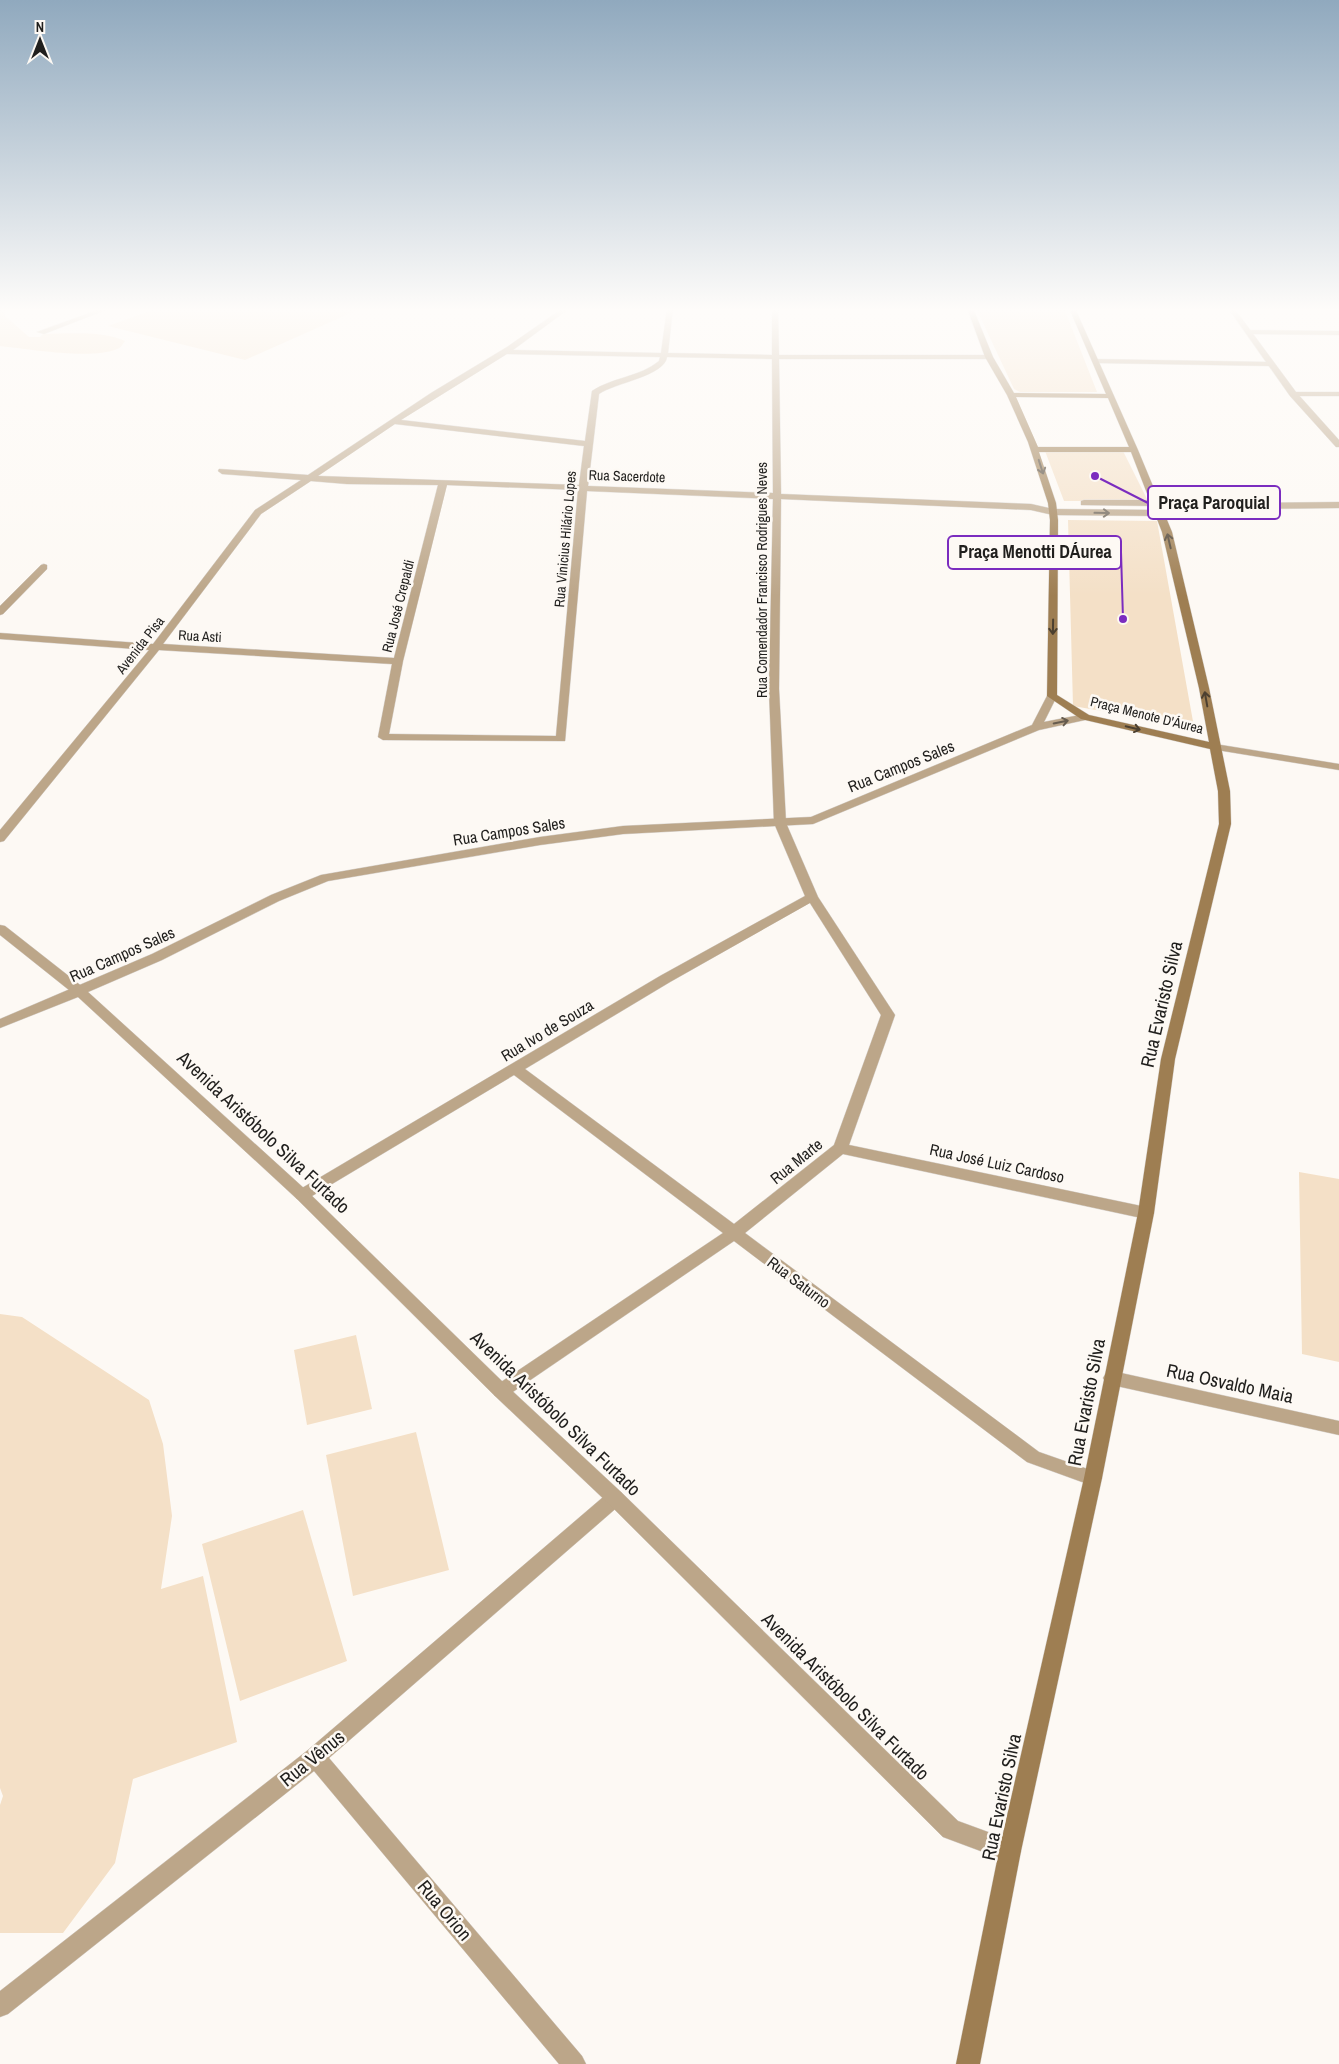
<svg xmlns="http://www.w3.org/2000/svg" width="1339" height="2064" font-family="'Archivo Narrow',sans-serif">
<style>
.green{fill:#f4e0c7}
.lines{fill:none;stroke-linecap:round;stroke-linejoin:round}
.minor-casing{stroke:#dad6d2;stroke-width:1}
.tertiary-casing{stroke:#dad6d2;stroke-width:1}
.secondary-casing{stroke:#dad6d2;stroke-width:1}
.minor{fill:#bca689;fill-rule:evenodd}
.tertiary{fill:#bca689;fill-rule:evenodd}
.secondary{fill:#9e7e52;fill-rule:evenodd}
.oneway{stroke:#4c4030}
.oneway2{stroke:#665c4e}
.labels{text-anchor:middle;stroke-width:5;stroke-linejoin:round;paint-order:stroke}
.far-street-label{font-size:14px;fill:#201f1d;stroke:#fdf9f4}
.street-label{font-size:16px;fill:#201f1d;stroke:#fdf9f4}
.near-street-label{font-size:19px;fill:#201f1d;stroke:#fdf9f4}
.leader{fill:none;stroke:#7b2cbf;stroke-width:2}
.callout-dot{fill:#7b2cbf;stroke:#fdf9f4;stroke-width:2}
.callout{fill:#fdf9f4;stroke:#7b2cbf;stroke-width:2}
.callout-label{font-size:18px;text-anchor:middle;font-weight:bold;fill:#201f1d}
</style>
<rect width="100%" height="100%" fill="#fdf9f4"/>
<path class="green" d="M0,308H6L5,316L29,337H40L43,334C69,334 100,330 125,341C122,345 121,348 117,349C91,360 29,349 0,346Z
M158,308H362L245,360L108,326Z
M976,308H1064L1097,392H1020L1014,389Z
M1045,451H1123L1148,501H1064Z
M1068,520L1157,521L1194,727L1073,706Z
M1299,1172L1339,1179V1362L1302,1354Z
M0,1314L22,1317L149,1400L163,1444L172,1516L161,1589L203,1576L237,1742L133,1779L115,1863L63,1933H0V1805L3,1796L0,1788Z
M356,1335L372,1409L307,1425L294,1350Z
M416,1432L449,1570L353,1596L326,1455Z
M303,1510L347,1661L240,1701L202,1544Z"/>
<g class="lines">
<g class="minor-casing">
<path id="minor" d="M103,308H111L44,334L37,332Z
M563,308H570L513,350L661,353L667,308H673L668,353L772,355V308H778L779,355H989L993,357L989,359H779L781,494L1031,504L1053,509L1158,510L1163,508L1156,506L1081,505V501L1084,500H1156L1171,504L1339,502V508L1173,510L1160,516L1053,515L1031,510L781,499L779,689L786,823L818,897L895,1015L849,1145L1146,1207L1151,1209L1154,1213L1151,1217L1146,1219L843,1154L745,1233L1039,1452L1099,1473L1102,1478L1099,1483L1093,1486L1027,1462L734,1241L507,1396L501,1398L495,1396L492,1391L495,1386L723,1233L514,1075L307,1199L302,1201L297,1199L294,1195L297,1191L660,976L805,896L774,823L769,689L773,499L587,491L565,741L383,740L378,737L392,664L159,650L4,841L0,842V830L149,650L0,639V633L153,644L255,510L301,480L222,474L218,471L219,469L308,475L431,393L507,347ZM507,354L660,357L659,361C640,377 613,377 592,391L585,441L401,420ZM667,357L772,359L773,493L588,486L599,394C614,383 665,376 667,357ZM395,424L584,446L579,485L318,476ZM311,481L347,484L438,485L394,658L163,644L261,514ZM447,485L578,490L556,736L389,734L403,661ZM810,903L881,1015L834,1145L734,1224L525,1069L670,982Z
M1246,330L1339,331V335L1249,334L1245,332Z
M1093,359L1270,362L1274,364L1270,366L1096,363H1093Z
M1290,392H1339V396H1293L1289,394Z
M44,564L47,565V569L3,614L0,615V606L41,565Z
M0,925L5,926L84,988L86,991L84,994H74L0,935Z
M1112,1371L1339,1421V1435L1112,1385L1106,1383L1103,1378L1106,1373Z
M615,1490L621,1492L624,1498L621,1504L329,1758L582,2056L586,2064H559L314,1771L8,2014L0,2017V1991L308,1750L609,1492Z"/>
</g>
<g class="tertiary-casing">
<path id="tertiary" d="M1228,308H1234L1296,392L1339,440V447H1336L1290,396Z
M1052,693L1057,696L1044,722L1085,714L1090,717L1085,720L1039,730L813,824L623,834L540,845L328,881L279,901L162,960L88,992L307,1191L507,1386L621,1492L958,1821L1018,1843L1021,1851L1018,1859L1010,1862L943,1837L609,1504L495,1396L297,1199L78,997L0,1028V1019L152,954L271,895L321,875L540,837L623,826L811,817L1032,725L1047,696Z
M1215,744L1339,764V770L1211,749L1209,747L1211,745Z"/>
</g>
<g class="secondary-casing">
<path id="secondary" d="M967,308H973L993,357L1014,393L1106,394L1069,308H1075L1138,450L1172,532L1209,688L1230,791L1231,824L1175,1059L1154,1213L1102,1478L1021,1851L980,2064H956L999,1851L1084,1478L1138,1213L1161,1059L1219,824L1218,791L1210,749L1081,719L1047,696L1050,520L1048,503L1028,442L1007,395L985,357ZM1016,397L1108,398L1129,447H1038ZM1039,452H1131L1162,532L1199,688L1209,742L1089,715L1057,695L1058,520L1056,503Z"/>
</g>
<use href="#minor" class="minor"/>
<use href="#tertiary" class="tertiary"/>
<use href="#secondary" class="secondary"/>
</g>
<defs><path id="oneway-shaft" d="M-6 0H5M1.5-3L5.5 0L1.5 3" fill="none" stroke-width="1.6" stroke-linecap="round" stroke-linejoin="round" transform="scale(1.25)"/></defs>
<g class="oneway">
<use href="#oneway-shaft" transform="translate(1041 467) rotate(72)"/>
<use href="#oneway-shaft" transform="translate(1169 541) rotate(-103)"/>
<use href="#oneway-shaft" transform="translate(1053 627) rotate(91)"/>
<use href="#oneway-shaft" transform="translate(1206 699) rotate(-100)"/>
<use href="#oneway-shaft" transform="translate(1133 728) rotate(13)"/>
</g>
<g class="oneway2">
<use href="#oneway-shaft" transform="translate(1102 513) rotate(1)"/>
<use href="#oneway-shaft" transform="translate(1061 722) rotate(-11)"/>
</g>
<linearGradient id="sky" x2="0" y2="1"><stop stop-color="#90a9be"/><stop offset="0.52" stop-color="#fefcfa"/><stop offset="1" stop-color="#fefcfa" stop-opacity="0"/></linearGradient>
<rect width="1339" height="596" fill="url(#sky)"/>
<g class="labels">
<g class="far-street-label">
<text transform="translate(627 476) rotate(2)" y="5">Rua Sacerdote</text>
<text transform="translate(565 539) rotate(-85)" y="5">Rua Vinicius Hilário Lopes</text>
<text transform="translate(762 580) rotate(-90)" y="5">Rua Comendador Francisco Rodrigues Neves</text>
<text transform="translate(398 606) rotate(-76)" y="5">Rua José Crepaldi</text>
<text transform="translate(200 636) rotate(3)" y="5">Rua Asti</text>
<text transform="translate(140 645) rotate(-52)" y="5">Avenida Pisa</text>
<text transform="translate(1147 715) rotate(14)" y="5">Praça Menote D'Áurea</text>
</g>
<g class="street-label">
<text transform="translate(901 766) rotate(-22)" y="6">Rua Campos Sales</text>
<text transform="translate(509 831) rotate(-9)" y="6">Rua Campos Sales</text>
<text transform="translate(122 954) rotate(-24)" y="6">Rua Campos Sales</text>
<text transform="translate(547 1030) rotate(-31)" y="6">Rua Ivo de Souza</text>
<text transform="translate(796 1161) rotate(-39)" y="6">Rua Marte</text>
<text transform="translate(997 1163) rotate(12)" y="6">Rua José Luiz Cardoso</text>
<text transform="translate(799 1282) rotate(37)" y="6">Rua Saturno</text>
</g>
<g class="near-street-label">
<text transform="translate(1161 1004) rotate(-77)" y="7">Rua Evaristo Silva</text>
<text transform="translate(264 1132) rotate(43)" y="7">Avenida Aristóbolo Silva Furtado</text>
<text transform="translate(1230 1383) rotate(12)" y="7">Rua Osvaldo Maia</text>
<text transform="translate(1086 1402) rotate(-79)" y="7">Rua Evaristo Silva</text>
<text transform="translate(556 1413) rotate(44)" y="7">Avenida Aristóbolo Silva Furtado</text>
<text transform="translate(846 1696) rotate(45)" y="7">Avenida Aristóbolo Silva Furtado</text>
<text transform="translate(312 1758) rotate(-39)" y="7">Rua Vênus</text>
<text transform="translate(1001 1797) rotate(-78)" y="7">Rua Evaristo Silva</text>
<text transform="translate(445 1910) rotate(50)" y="7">Rua Orion</text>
</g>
</g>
<path class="leader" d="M1095 476L1148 503M1123 619L1121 552"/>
<g class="callout-dot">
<circle cx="1095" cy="476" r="5"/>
<circle cx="1123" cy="619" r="5"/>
</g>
<g class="callout">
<rect x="1148" y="486" width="132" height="33" rx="5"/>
<rect x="948" y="536" width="173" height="33" rx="5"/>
</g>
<g class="callout-label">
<text x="1214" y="509">Praça Paroquial</text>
<text x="1035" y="558">Praça Menotti DÁurea</text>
</g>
<g transform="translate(40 40)" stroke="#fdf9f4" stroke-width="4" paint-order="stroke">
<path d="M0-4L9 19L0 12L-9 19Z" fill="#201f1d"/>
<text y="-8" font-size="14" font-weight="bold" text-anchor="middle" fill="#201f1d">N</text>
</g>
</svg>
